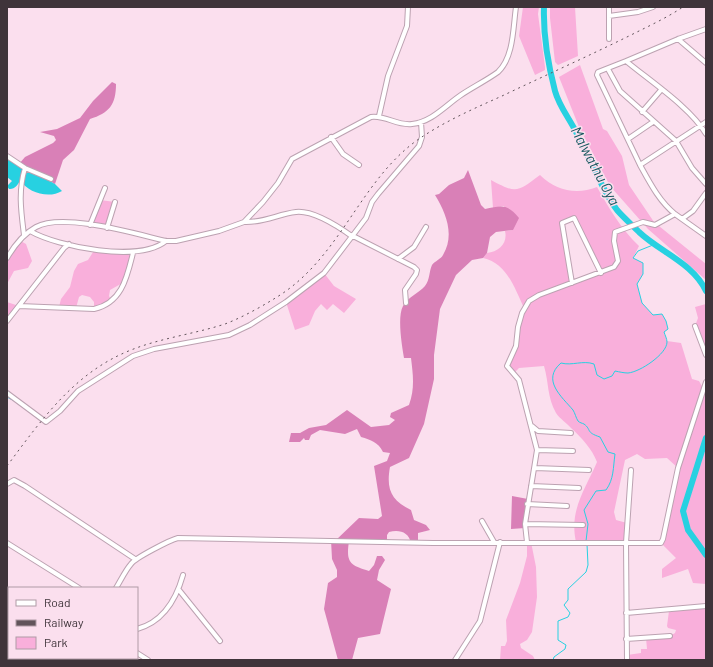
<svg xmlns="http://www.w3.org/2000/svg" width="713" height="667" font-family="Barlow,sans-serif">
<style>
.green{fill:#f9afdb;fill-rule:evenodd}
.forest{fill:#d980b7}
.water{fill:#27d1e1}
.lines{fill:none;stroke-linecap:round;stroke-linejoin:round}
.stream{stroke:#27d1e1;stroke-width:1}
.river{stroke:#27d1e1;stroke-width:6}
.minor-casing{stroke:#bca2b1;stroke-width:6}
.minor{stroke:#fff;stroke-width:4}
.rail{stroke:#62545b;stroke-width:1;stroke-dasharray:2 4;stroke-linecap:butt}
.labels{text-anchor:middle;stroke-width:3;stroke-linejoin:round;paint-order:stroke}
.water-label{font-size:15px;font-style:italic;fill:#17585f;stroke:#fbdfee}
</style>
<rect width="100%" height="100%" fill="#fbdfee"/>
<path class="green" d="M523,7H539L538,14L545,67V70L535,75L519,36Z
M550,7H575L578,56L558,65L555,62L550,18Z
M580,65L603,129L607,131L622,156L629,185L654,222L706,264V280L648,229L610,186L579,127L559,77Z
M540,175C556,191 577,195 597,187C609,208 621,229 639,246L633,258L643,263V274L637,284L642,303L653,315L662,314L666,321L668,329L664,332L667,341L681,343L692,379L699,381L703,388L706,382V584L693,583L688,569L662,578V569L676,558L661,543L678,468L667,458L645,459L637,454L625,460L614,512L616,520L627,523L626,543L576,542C569,510 585,490 597,462C592,449 582,438 571,428C567,423 560,419 556,413C547,397 549,383 544,366L519,368L514,373L509,368L524,308C515,289 507,263 483,258L487,253C499,252 508,243 505,231L513,230L504,206L493,208L491,180C517,194 517,192 540,175ZM575,219L601,273L572,283L562,223Z
M100,200L115,202L107,228L90,225Z
M19,240L26,244L32,261L28,268L14,271L7,284V258Z
M95,249L133,253L126,281L110,290L109,296L112,302L94,309V302L90,297L82,295L79,297L76,308L59,307L61,299L70,287L74,271L78,264L88,260Z
M324,273L334,286L356,299L344,313L333,304L327,310L321,304L315,311L309,325L295,330L286,302Z
M7,302L19,306L7,321Z
M706,304V355L695,326L698,318L695,307Z
M527,542H531L536,567L537,597L532,632L527,640L520,644L521,648L533,656L535,660H500L501,646H505L507,641L506,620L520,583L527,556Z
M706,605V660H627V655L641,653V649H647L646,638L670,636L675,633L676,630L668,628L667,626L669,611Z"/>
<path class="forest" d="M112,82L116,84C116,105 109,113 90,119L74,150L63,160L55,184L19,164L25,157L53,143L56,140L54,136L40,132L57,129L80,118L93,101Z
M468,170L481,205L485,209C501,206 507,203 519,218L513,230L496,232L490,237L487,253L483,258L472,260L456,275L440,309L434,355V379L424,424L409,458L390,467C386,489 391,500 411,510L414,520L426,525L430,530L418,533V543H411C409,532 399,529 389,532L387,535V542L349,541C346,562 349,565 369,571L374,565L377,556H382L385,560L379,570L377,580L391,589L380,634L358,638L352,660H338L324,609L328,583L337,577V570L332,559L331,540L335,541L359,518L378,519L382,516L374,466L387,461L390,453L383,452C378,442 371,440 361,437L357,429L345,434L320,430L311,435L309,440H305L304,438L300,442H289L291,433H300L309,428L326,425L347,410L371,427L389,425L395,420L390,417L391,413L409,405C415,388 413,375 411,358H404C402,346 397,317 403,306C408,297 419,293 425,286C430,280 429,271 432,265C435,261 441,259 443,255C455,235 446,213 435,195L439,194L449,185L464,178Z
M512,496L528,499L525,528L511,529Z"/>
<path class="water" d="M7,158L55,184L62,191C49,199 28,193 20,180C19,184 14,190 9,189L7,186L12,181L7,177Z"/>
<g class="lines">
<path class="stream" d="M7,397L18,403
M586,541L588,524L584,510L596,491L606,490C614,479 613,468 615,454L608,452L600,437C585,432 592,430 584,424C582,423 580,423 578,421C576,418 575,413 573,410C562,397 541,380 561,363C572,366 583,360 594,364L597,375L604,379L612,376L615,371C620,372 624,373 628,373C640,372 667,354 667,342C667,339 665,335 664,332L668,329L666,321L662,314L653,315L642,303L637,284L643,274V263L633,258L638,251L653,245
M553,660L554,657L565,649L566,645L558,640V621L568,617L570,613L564,605L568,600V589L586,572L588,565L587,544"/>
<path class="river" d="M544,7C543,36 548,64 555,91C559,106 569,118 576,132C590,157 600,187 617,210C623,217 632,225 639,232C660,252 693,263 706,291
M706,438L683,511L688,530L706,555"/>
<g class="minor-casing">
<path id="minor" d="M609,16L638,12L653,7
M609,39V7
M678,39L706,63
M626,61L678,39L706,29
M608,69L620,91L676,141L692,168L706,184
M642,112L661,90
M379,116L388,76L407,26L408,7
M331,137L343,154L359,165
M628,139L653,122
M7,156L25,168L51,179
M640,165L597,75L598,72L626,61C650,81 691,108 706,134
M675,214C659,201 650,183 640,165L706,122
M682,219L693,211L706,193
M244,222C264,223 278,214 296,212C314,210 339,227 353,237
M90,225L105,188
M107,228L115,202
M30,231C58,247 139,263 166,241
M24,235C21,211 18,191 25,168
M353,236L414,267L417,270L416,274L405,290L406,303
M7,258C14,246 23,234 36,227C63,212 136,234 166,241H176L219,231L244,222L263,202L278,183L292,159L371,117C386,115 397,126 412,124C432,122 446,105 461,95C473,87 487,80 498,72C514,57 513,27 516,7
M398,259L414,247L426,227
M572,283L562,223L574,218L601,273
M19,306L94,309C122,303 127,277 133,253
M7,321L64,248L69,244
M695,326L706,355
M7,393L46,422L60,411L78,391L133,356L154,349L229,335L250,325L286,302L324,273L366,218L372,202L378,194L419,146L422,137L421,122
M532,426L538,431L571,433
M537,450L573,451
M535,468L589,470
M7,484L14,480L25,486L135,559
M531,486L579,488
M527,504L567,506
M482,521L494,542
M525,524L583,525
M527,542L525,524L537,450L519,380L507,366L516,346L518,327L522,313L529,301L539,295L614,267L618,261L614,241L615,232L643,222L655,225L675,214L706,236
M7,543L79,588
M116,588C121,580 125,571 131,564C135,558 170,540 178,538L433,543H661L663,539L678,468L706,382
M179,590L220,641
M626,613L706,606
M7,622L9,623
M137,629C163,622 176,600 183,575
M626,639L670,636
M137,653L148,660
M83,658L86,660
M75,660L76,658
M123,660L124,658
M455,660L480,621L500,542
M627,660L626,543L631,470"/>
</g>
<use href="#minor" class="minor"/>
<path class="rail" d="M7,466C42,419 75,372 131,350C161,338 194,334 225,324C243,317 261,307 277,297C340,258 359,183 416,141C443,122 473,109 502,96C546,75 591,55 635,33C651,25 668,17 683,7"/>
</g>
<g class="labels">
<g class="water-label">
<text transform="translate(595 166) rotate(62)" y="5">Malwathu Oya</text>
</g>
</g>
<rect width="713" height="667" fill="none" stroke="#3f343a" stroke-width="16"/>
<rect x="8" y="587" width="130" height="72" fill="#fbdfee" stroke="#b09ba6"/>
<rect x="16" y="600" width="20" height="6" fill="#ffffff" stroke="#b09ba6"/>
<text x="44" y="607" font-size="12" fill="#3f343a">Road</text>
<rect x="16" y="620" width="20" height="6" fill="#62545b" stroke="#b09ba6"/>
<text x="44" y="627" font-size="12" fill="#3f343a">Railway</text>
<rect x="16" y="637" width="20" height="12" fill="#f9afdb" stroke="#b09ba6"/>
<text x="44" y="647" font-size="12" fill="#3f343a">Park</text>
</svg>
